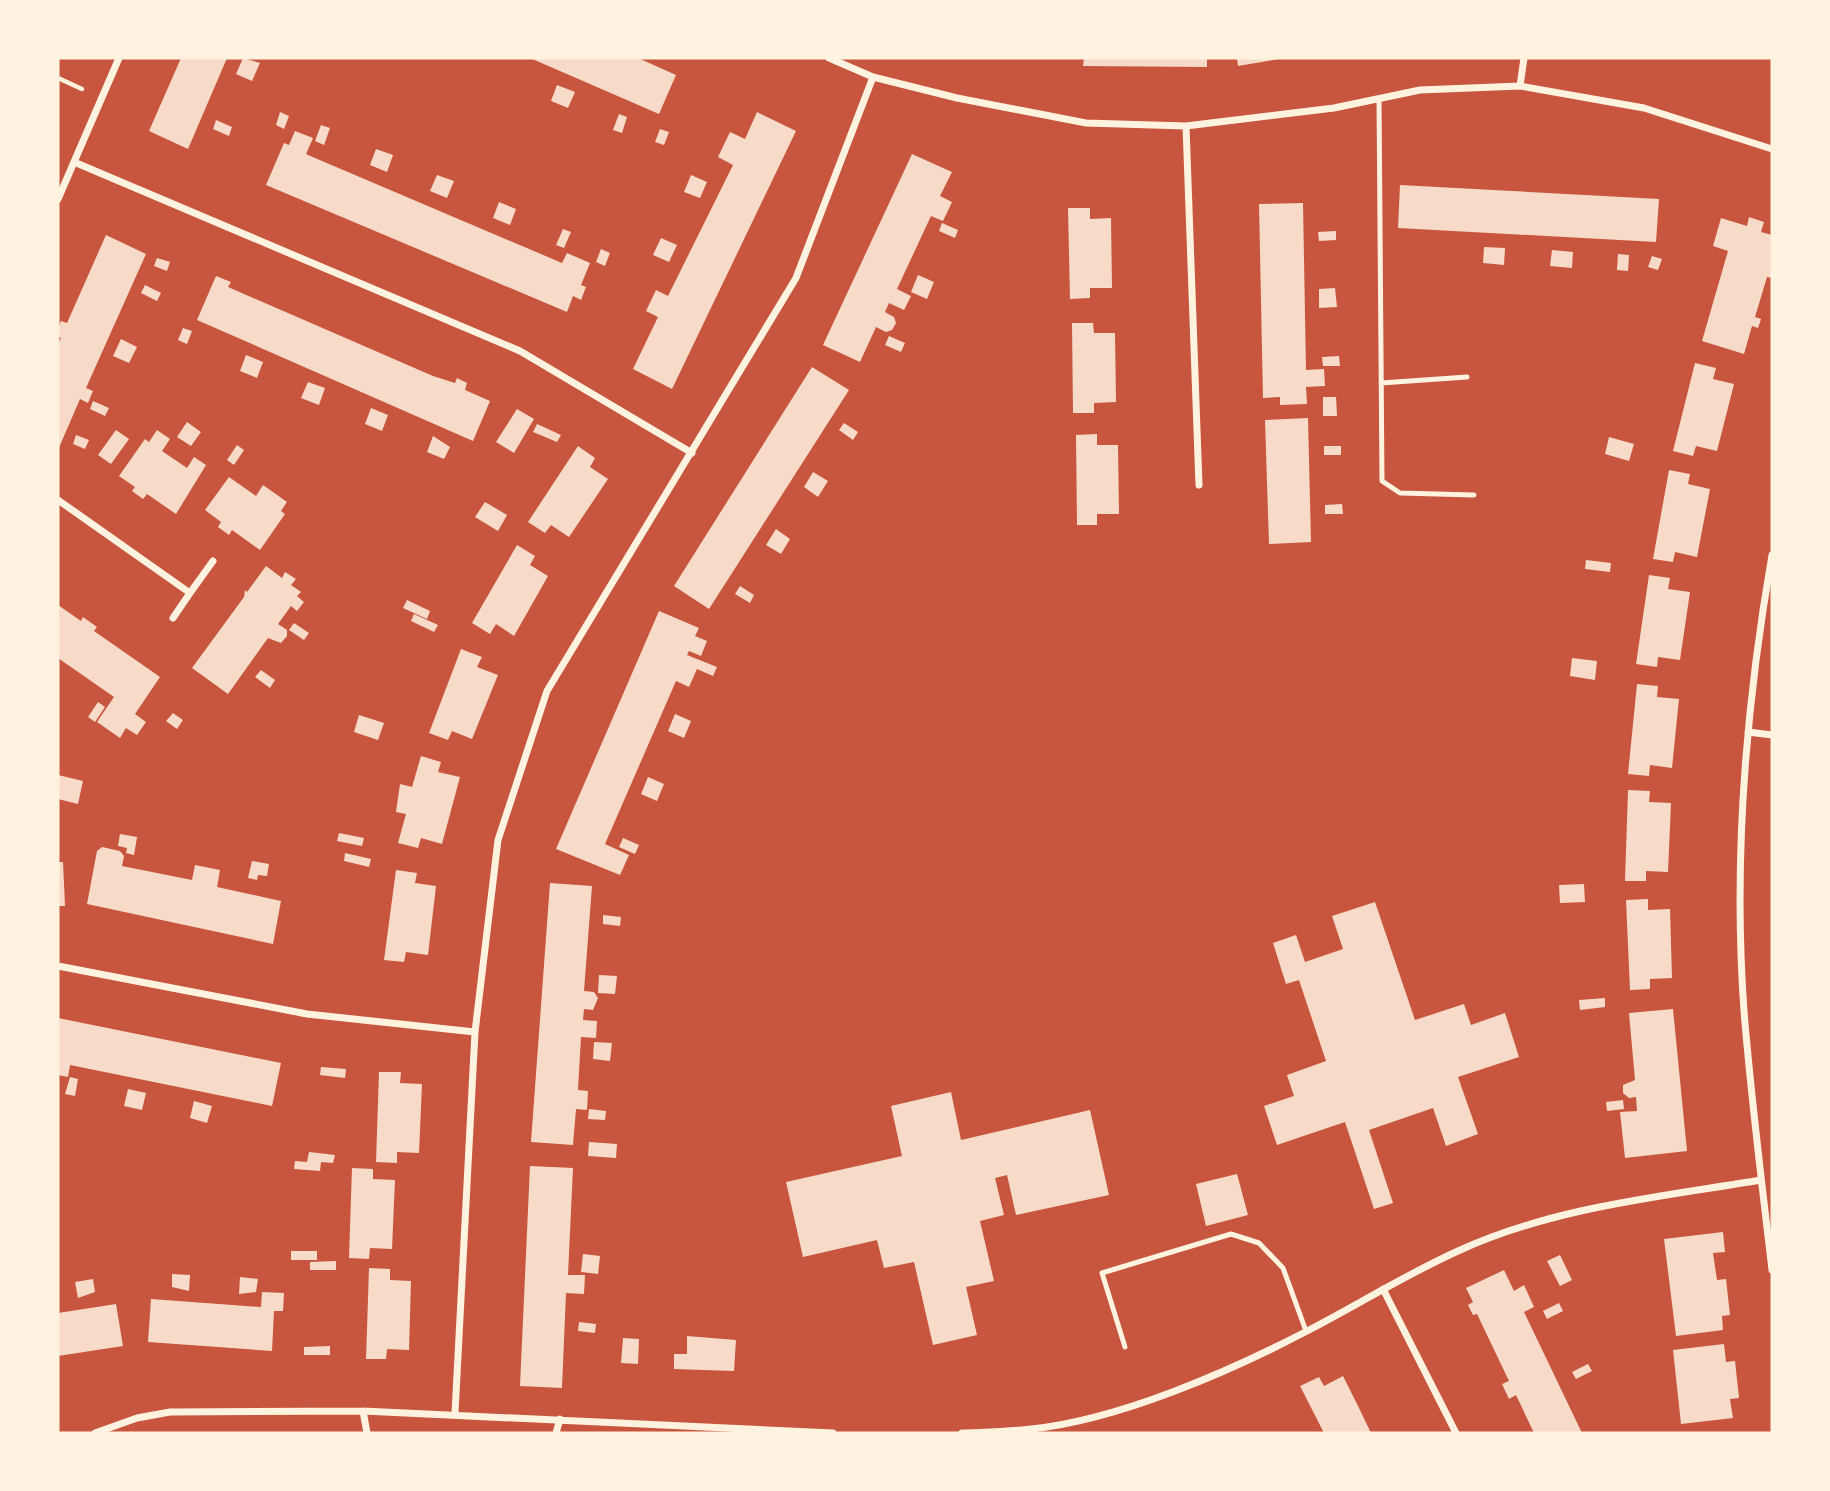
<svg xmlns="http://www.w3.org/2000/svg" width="1830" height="1491" font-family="'Nunito Sans',sans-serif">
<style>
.building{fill:#f7dbc8}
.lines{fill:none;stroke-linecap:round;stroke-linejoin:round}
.path{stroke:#fff3e0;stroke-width:4.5}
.service{stroke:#fff3e0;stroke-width:5}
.minor{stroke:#fff3e0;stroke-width:7}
</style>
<rect width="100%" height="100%" fill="#c8553d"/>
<path class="building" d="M181,58H227L188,149L149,131Z
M243,58L260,63L252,81L236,74Z
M530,58H638L676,75L659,114Z
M1084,58H1207V67L1083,66Z
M1237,58H1279V59L1238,66Z
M557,85L575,92L568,108L551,101Z
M280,112L289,116L284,129L276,125Z
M757,112L796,131L672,389L633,369L658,317L646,311L656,290L668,296L733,165L718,157L730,132L745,139Z
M619,114L627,117L622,133L613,130Z
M216,120L232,127L229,136L213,129Z
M321,125L330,128L324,145L315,141Z
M660,129L669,132L664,145L655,142Z
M295,131L313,138L306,154L308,155L562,263L567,253L590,263L581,285L586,287L581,300L573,296L567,312L266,185L284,143L289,145Z
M376,149L393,155L387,172L370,165Z
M912,154L952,172L940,196L952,202L943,221L931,216L897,289L911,296L904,310L889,303L885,312L894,317L896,323L892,330L886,332L876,327L860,362L823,345Z
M437,175L454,181L447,198L430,191Z
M691,175L707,182L700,198L684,192Z
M1400,185L1659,199L1656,242L1398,228Z
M499,202L516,209L510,225L493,218Z
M1303,203L1306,370L1324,369L1325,386L1306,387L1307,404L1280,405V397L1263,398L1259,204Z
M1068,208H1090V219L1111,218L1112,288H1090V298L1070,299Z
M1749,217L1764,222L1761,232L1772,235V278L1767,277L1755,317L1761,319L1758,328L1752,326L1744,354L1702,341L1728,251L1713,246L1721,218L1747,226Z
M942,223L958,230L955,238L939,231Z
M563,229L571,232L564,248L556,245Z
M1336,231V240L1319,241L1318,232Z
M106,235L146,254L86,388L93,391L88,403L80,399L58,450V345L61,338L58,336V328L61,321L67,323Z
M661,238L677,245L669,262L653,255Z
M1484,247L1505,248L1504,265L1483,263Z
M601,249L610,253L605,266L596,262Z
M1552,250L1573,252L1572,268L1550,266Z
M1618,254L1629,255L1628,271L1617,270Z
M1652,256L1662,259L1658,270L1648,267Z
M157,258L170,262L167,271L154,266Z
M918,275L934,282L927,299L911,292Z
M216,276L231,282L228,287L433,376L455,383L457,378L467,383L465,390L490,401L473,441L197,320Z
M145,285L161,293L157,301L141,293Z
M1335,288L1337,307L1319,308V289Z
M1072,323H1093L1094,333H1115L1116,402L1094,403V413H1073Z
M183,328L192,331L187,344L178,340Z
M889,336L905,343L901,352L885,345Z
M121,339L137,347L129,363L113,356Z
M246,355L263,362L257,378L240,371Z
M1339,356L1340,366H1323L1322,357Z
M1695,363L1716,368L1713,379L1734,384L1717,451L1696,446L1693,456L1673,451Z
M812,367L849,390L709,609L674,586Z
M308,382L325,388L319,405L301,398Z
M1323,397H1336L1337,416H1323Z
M93,401L109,408L105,416L90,409Z
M371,408L388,415L382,431L365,424Z
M517,409L534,419L514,453L496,442Z
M1308,418L1311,542L1269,544L1265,420Z
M187,422L201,432L191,446L177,437Z
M844,423L858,432L853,440L839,430Z
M537,424L561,435L557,442L533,432Z
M116,430L129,439L111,464L98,455Z
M157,430L170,439L162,451L187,468L194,457L206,465L176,514L147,494L143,499L132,491L135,487L119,476L145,439L149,442Z
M1097,434V445H1118L1119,514H1097V525H1077L1076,435Z
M76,435L89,440L85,449L73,444Z
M433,436L450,447L444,459L427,452Z
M1609,437L1634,444L1629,461L1605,454Z
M237,445L244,450L234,465L227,460Z
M578,446L595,458L590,467L608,479L569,537L551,525L545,533L528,522Z
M1324,446H1341V455H1324Z
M1669,470L1690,474L1688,484L1710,489L1697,557L1675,552L1673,562L1653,559Z
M813,472L828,481L818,497L804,487Z
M229,477L256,496L263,485L287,502L281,511L285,514L260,550L232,530L229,535L218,527L221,522L205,510Z
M485,502L507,515L498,531L475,517Z
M1342,504L1343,514H1325V505Z
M776,529L790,539L781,554L766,545Z
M517,545L535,556L530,565L548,576L514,636L496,624L490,634L472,623Z
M1586,560L1611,563L1610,572L1585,569Z
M266,566L282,578L285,572L296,579L291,585L301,592L297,596L304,602L297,611L291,606L278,624L287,630V636L281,643L268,638L228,694L192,668L244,597L245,590L247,592Z
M1649,575L1670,578L1668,589L1690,592L1680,660L1658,657L1657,667L1636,664Z
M740,586L754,595L750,603L735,594Z
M407,600L430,611L427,619L403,608Z
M58,605L81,621L83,617L97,627L94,631L160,677L135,714L146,722L137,735L126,728L120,738L97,722L114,697L58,658Z
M659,611L699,628L695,636L707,641L701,656L689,651L687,655L717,667L713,676L697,669L689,687L676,681L605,844L629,855L620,875L556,849Z
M414,614L438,625L434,632L411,621Z
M294,623L309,633L304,640L289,630Z
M461,649L482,657L477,667L498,675L472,739L452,731L448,740L429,733Z
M1572,658L1597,661L1595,680L1570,676Z
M261,670L275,680L270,688L255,677Z
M1637,684L1658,686L1657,697L1679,699L1672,768L1650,765L1649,776L1628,774Z
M98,702L105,707L95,722L88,717Z
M173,713L183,720L177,729L166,721Z
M675,714L691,721L684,738L668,731Z
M359,715L384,723L378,740L354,732Z
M421,756L441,762L438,772L460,777L442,844L421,838L418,848L398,843L406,814L396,812L400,784L412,787Z
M58,775L83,781L78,804L58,799Z
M648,777L664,784L657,801L641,794Z
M1628,790L1650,791L1649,802L1671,803L1668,872L1646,871V881H1625Z
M339,833L364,838L362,846L337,841Z
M120,834L137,837L134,855L126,853L127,848L118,846Z
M623,838L639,845L635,854L619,847Z
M102,847L120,851L124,856L122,866L192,880L195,865L220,870L217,887L281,901L273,944L87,904L97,851Z
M345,853L371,859L369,867L344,861Z
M252,861L269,864L267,876L258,875L257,880L248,878Z
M58,862H63L65,906H58Z
M396,870L417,873L415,883L436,886L428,955L406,952L404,962L384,960Z
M550,883L592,886L584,991L594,992L598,998L593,1010L584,1009L583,1020L597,1021L596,1038L581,1037L578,1090L588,1091L587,1110L576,1109L573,1145L531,1142Z
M1584,884L1585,902L1560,903L1559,885Z
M1648,899V910L1670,909L1672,978L1650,979V989L1630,990L1626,900Z
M1375,902L1415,1020L1464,1004L1471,1025L1505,1013L1519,1057L1458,1077L1478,1134L1446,1146L1433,1108L1369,1130L1393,1203L1374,1209L1345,1122L1277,1145L1264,1106L1294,1096L1287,1075L1326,1061L1299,980L1286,984L1273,943L1296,935L1305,962L1343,949L1332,916Z
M603,915L621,917L620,926L603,924Z
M599,975L617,976L615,994L598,993Z
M1605,998V1007L1580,1010L1579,1000Z
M1673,1009L1687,1151L1625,1158L1620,1112L1637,1111L1636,1097L1629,1098L1623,1093V1085L1635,1080L1629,1013Z
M58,1018L281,1063L272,1106L70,1065L68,1077L58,1075Z
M594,1042L612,1043L610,1061L593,1059Z
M321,1067L346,1069L345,1078L320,1075Z
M379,1072H401L400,1083L422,1084L419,1153L397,1152V1163L376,1162Z
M70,1077L78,1079L75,1096L65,1094Z
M128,1089L146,1093L142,1110L124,1106Z
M951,1092L961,1140L1090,1110L1109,1195L1016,1215L1007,1175L995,1178L1004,1215L980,1221L994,1281L966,1287L977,1335L933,1345L914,1262L884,1268L877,1240L803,1257L786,1182L902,1156L891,1106Z
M1623,1100L1624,1109L1607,1111L1606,1102Z
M194,1101L212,1106L207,1123L190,1118Z
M589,1109L606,1111L605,1120L588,1119Z
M589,1142L617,1144L616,1158L588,1156Z
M309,1152L335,1155L333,1163L321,1162L320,1171L294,1169L295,1161L307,1162Z
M530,1166L573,1168L568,1275H585L584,1294L566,1293L562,1388L520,1386Z
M352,1168L373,1169V1179L395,1180L392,1249L370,1248L369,1259L349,1258Z
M1237,1174L1248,1215L1206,1226L1196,1184Z
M1723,1232L1725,1252L1713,1253L1717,1280L1726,1279L1730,1315L1722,1316L1723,1330L1676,1336L1664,1239Z
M291,1251H317V1260H291Z
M583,1254L600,1256L598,1274L581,1272Z
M1560,1255L1572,1280L1560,1286L1547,1261Z
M336,1261V1270H310V1262Z
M369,1268L390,1269V1280L411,1281L409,1350L387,1349L386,1359H366Z
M1504,1270L1514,1291L1524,1285L1534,1307L1524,1312L1582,1433H1534L1516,1395L1509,1399L1502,1384L1509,1381L1477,1314L1473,1315L1468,1305L1473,1302L1466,1288Z
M172,1274L190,1275L189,1291L172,1287Z
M240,1277L258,1279L256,1292L239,1294Z
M93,1279L95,1292L78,1298L75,1282Z
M262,1292L284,1293L283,1311H274L272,1351L148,1342L151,1299L261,1307Z
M1559,1303L1563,1311L1547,1319L1543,1311Z
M116,1304L123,1346L58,1356V1313Z
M579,1322L596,1324L595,1333L578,1331Z
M687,1336L736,1340L734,1371L674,1369V1354H687Z
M623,1338L639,1339L638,1364L621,1363Z
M1724,1344L1726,1362L1735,1361L1739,1398L1730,1399L1733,1418L1681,1424L1673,1350Z
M330,1346V1355H304V1347Z
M1588,1364L1592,1371L1576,1379L1572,1372Z
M1343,1376L1359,1408L1371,1433H1324L1300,1386L1319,1377L1324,1386Z"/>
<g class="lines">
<path class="path" d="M58,78L82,89"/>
<path class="service" d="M1379,98L1382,481L1400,493L1474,495
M1381,383L1467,377
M1125,1347L1102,1273L1231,1234L1259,1243L1283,1268L1306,1331"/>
<path class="minor" d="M829,58L873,77L957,98L1086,123L1186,126L1334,108L1420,90L1520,86L1644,108L1772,149
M1520,86L1524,58
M1186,126L1199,485
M74,162L520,351L692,453
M58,199L119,58
M58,500L190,593L213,561
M1772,555C1746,704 1733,860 1744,1011C1751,1098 1762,1184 1772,1270
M173,618L190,593
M1748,732L1772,735
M58,966L307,1014L475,1032
M1383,1289L1456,1433
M363,1411L367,1433
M455,1413L475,1032L498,840L547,691L796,278L873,77
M95,1433L137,1418L170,1412L363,1411L833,1433
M556,1433L560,1419
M962,1433C985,1432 1008,1432 1031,1429C1119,1420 1231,1371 1309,1330C1359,1304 1407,1274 1458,1251C1554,1207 1659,1197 1761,1180"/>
</g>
<rect width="1830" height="1491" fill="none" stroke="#fff3e0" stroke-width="119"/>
</svg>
